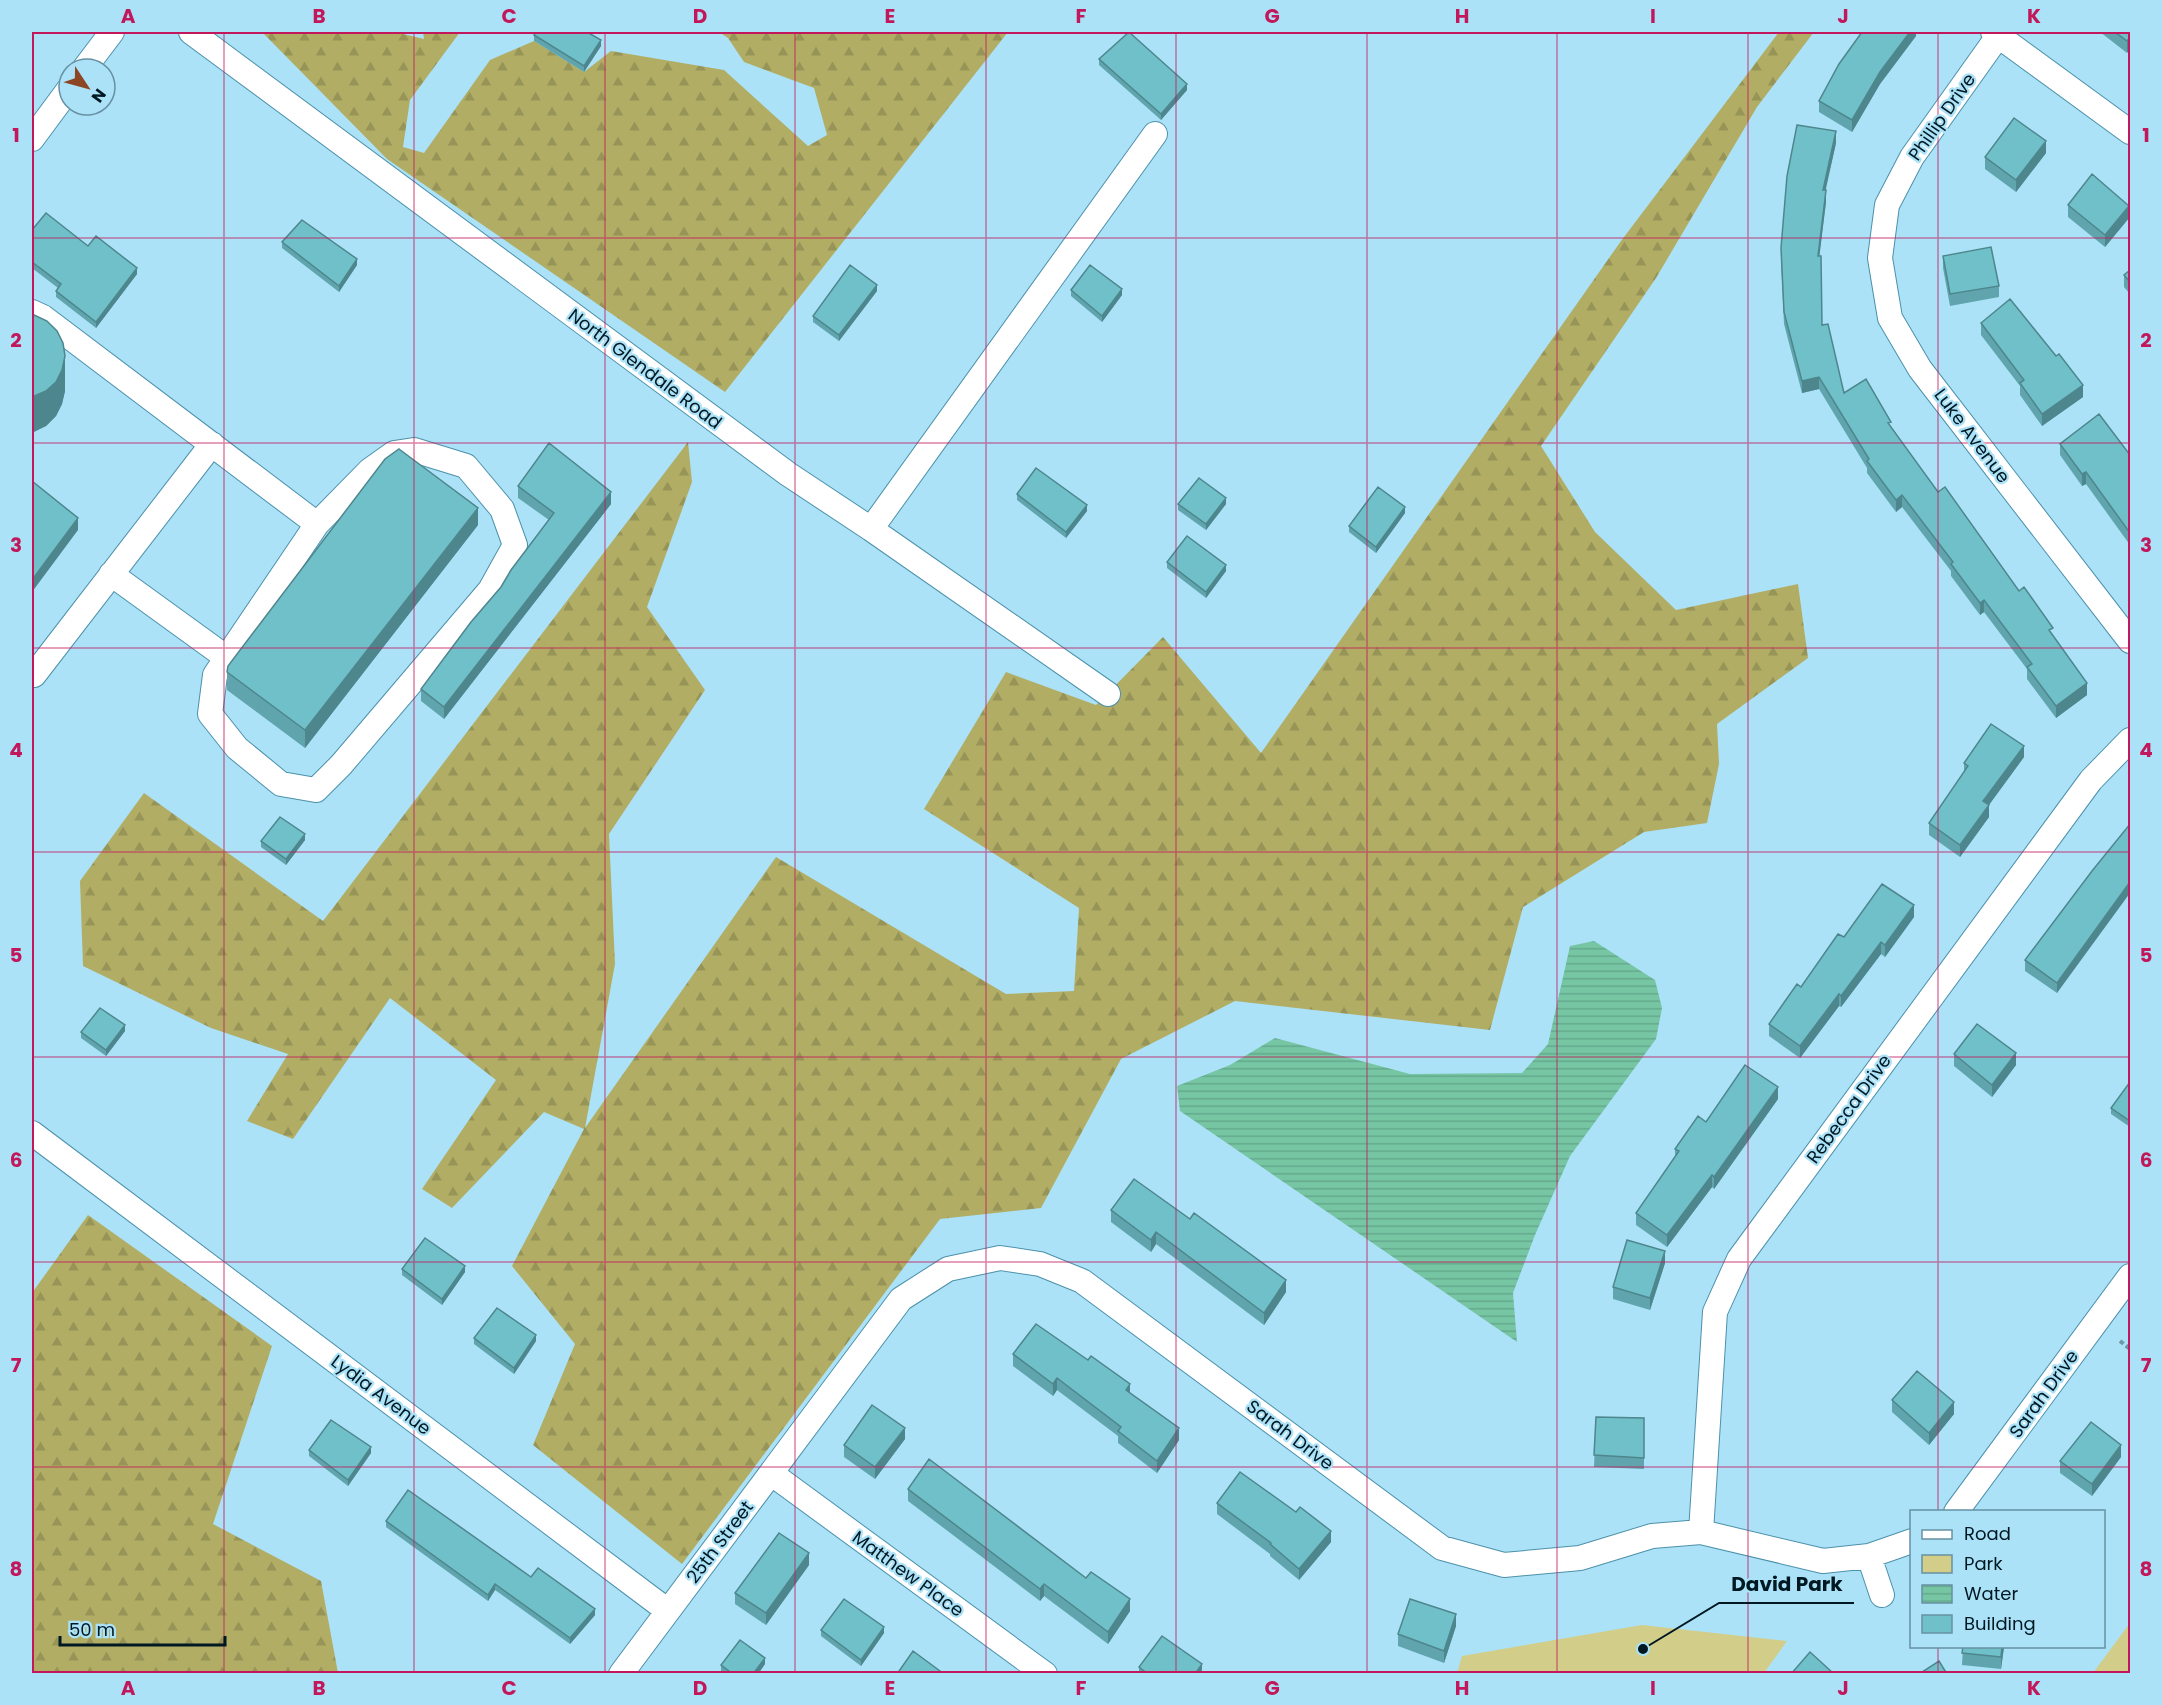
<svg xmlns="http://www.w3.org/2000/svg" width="2162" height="1705" font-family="Poppins,sans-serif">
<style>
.green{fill:#d2ce89}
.forest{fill:url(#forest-firs)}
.water{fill:url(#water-rules)}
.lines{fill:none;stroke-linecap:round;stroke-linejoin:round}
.minor-casing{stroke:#4c91aa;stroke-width:26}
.path{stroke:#6b97a8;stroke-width:4;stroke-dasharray:4.5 3;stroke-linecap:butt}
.minor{stroke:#fff;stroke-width:24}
.wall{fill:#60a5ad}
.shaded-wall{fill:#4e868d}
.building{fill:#70c0c9;stroke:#4e868d;stroke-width:1.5}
.grid{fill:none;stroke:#c2185b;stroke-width:1.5;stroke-opacity:0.55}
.labels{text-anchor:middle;stroke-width:4.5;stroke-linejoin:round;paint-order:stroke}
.street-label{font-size:18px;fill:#001821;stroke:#abe2f8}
.leader{fill:none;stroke:#001821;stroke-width:2}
.callout-dot{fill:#001821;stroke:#abe2f8;stroke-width:2}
.callout-label{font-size:20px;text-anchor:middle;font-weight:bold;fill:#001821;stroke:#abe2f8;stroke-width:4.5;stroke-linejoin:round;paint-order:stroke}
.neatline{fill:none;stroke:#c2185b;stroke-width:2}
.grid-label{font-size:20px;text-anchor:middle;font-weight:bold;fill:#c2185b}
</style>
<defs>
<pattern id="forest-firs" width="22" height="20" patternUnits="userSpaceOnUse" patternTransform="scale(1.5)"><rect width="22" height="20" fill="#b2ad65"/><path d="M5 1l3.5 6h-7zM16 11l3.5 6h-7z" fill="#979457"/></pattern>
<pattern id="water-rules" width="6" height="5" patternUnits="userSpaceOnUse" patternTransform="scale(1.5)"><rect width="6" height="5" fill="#76c6a4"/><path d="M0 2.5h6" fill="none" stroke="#64a98d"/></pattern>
</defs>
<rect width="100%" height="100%" fill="#abe2f8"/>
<path class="green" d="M2130,1623V1673H2093Z
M1642,1625L1787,1641L1764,1673H1457L1462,1656Z"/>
<path class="forest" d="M262,32H395L424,39L423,32H460L410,100L403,147L424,153L490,60L534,41L584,72L611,51L724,70L808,146L827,135L814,88L744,62L728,38L719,32H1008L725,392L387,159Z
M1779,32H1814L1757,107L1656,278L1541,446L1595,532L1676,610L1798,584L1808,658L1717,724L1719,764L1707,823L1644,832L1523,907L1490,1030L1235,1001L1121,1059L1041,1208L940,1219L682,1564L533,1445L575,1344L512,1266L584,1129L544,1112L452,1208L422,1189L496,1080L390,998L293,1139L247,1121L288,1054L211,1028L83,966L80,881L144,793L323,921L688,442L692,482L647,607L705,690L609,834L615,964L585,1128L776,857L1006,994L1074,991L1079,908L924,809L1006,672L1096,705L1163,637L1261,753L1621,241Z
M88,1215L272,1346L213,1524L321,1581L338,1673H32V1293Z"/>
<path class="water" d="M1594,941L1655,980L1662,1008L1656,1039L1570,1156L1535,1235L1513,1293L1517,1342L1180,1111L1177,1086L1230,1065L1275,1038L1410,1074L1522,1073L1548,1044L1570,946Z"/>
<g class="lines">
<g class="minor-casing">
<path id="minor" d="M191,32L788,474L871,529L1108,694
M1993,32L2130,132
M2001,32L1912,157L1887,205L1880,258L1890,318L1920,369L2130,641
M84,69L112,32
M32,139L69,89
M32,312L43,317L317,524
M414,450L466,466L502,509L515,545L490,590L341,765L316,790L281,784L237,748L210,714L215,675L317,524L370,470L394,453Z
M871,529L1155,134
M111,574L227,658
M34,675L212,444
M32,1133L668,1611
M772,1474L1045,1674
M1956,1512L2130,1276
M1701,1532L1715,1312L1739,1259L2091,780L2130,740
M1869,1556L1882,1595
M621,1674L901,1299L948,1269L1000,1258L1040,1264L1082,1281L1442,1548L1504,1565L1580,1558L1652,1536L1701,1532L1823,1561L1869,1556L1912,1541"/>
</g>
<path class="path" d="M2120,1341L2130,1349"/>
<use href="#minor" class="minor"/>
</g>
<path class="wall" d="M1916,32V36L1880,84L1852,132L1819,112V101Z
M2100,32H2130L2127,53Z
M534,35L601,46L584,72L534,41Z
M1099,59L1187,90L1161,120L1099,65Z
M1836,143L1825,190L1826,202L1819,256L1822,325L1844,393L1891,427L1938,492L2019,591L2053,636L2087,695L2056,718L2027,679V669L1984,612L1980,615L1951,576V571L1902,507L1896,512L1867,473V468L1819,389L1802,393L1784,324L1781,260Z
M2046,153L2016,192L1985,169V157Z
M2068,205L2129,218L2105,247L2068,217Z
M32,230L137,274L96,328L56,297V291L58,288L32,268Z
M282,242L357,265L339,292L282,248Z
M1943,256L1999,286V297L1950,306L1943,268Z
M2130,270V294L2124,287V275Z
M1071,290L1122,295L1102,322L1071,296Z
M877,291L839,341L813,322V316Z
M32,314L65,391L62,404L56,416L46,426L32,432Z
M1981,323L2083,397L2042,426L2020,395V386L1981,335Z
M2060,444L2130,455V545L2086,484L2082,486L2060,455Z
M518,486L611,504L444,719L421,701V689L501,587L549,520L518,498Z
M1017,494L1087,511L1066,538L1017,500Z
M1178,504H1226L1206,530L1178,510Z
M1405,513L1376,553L1349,532V526Z
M478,525L305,748L227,690V672Z
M1167,562L1226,571L1206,598L1167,568Z
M2024,757L1989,805V817L1960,857L1929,835V823L1964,772V763Z
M2130,824L2057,993L2025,971V960Z
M305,840L286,865L261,847V841Z
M1914,917L1885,957L1881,954L1841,1007L1839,1006L1800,1058L1769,1036V1024L1844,937Z
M125,1031L106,1056L81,1038V1032Z
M1954,1054L2016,1065L1992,1097L1954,1066Z
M2130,1082V1127L2111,1114V1108Z
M1778,1099L1714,1189L1712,1187L1667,1247L1636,1225V1213L1675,1157V1149L1706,1122Z
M1111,1210L1286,1292L1264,1325L1156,1244L1151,1252L1111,1222Z
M1665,1263L1650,1310L1613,1299V1287Z
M402,1269L465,1272L442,1305L402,1275Z
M474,1338L536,1341L514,1374L474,1344Z
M1013,1354L1130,1393L1179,1440L1157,1473L1118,1443V1436L1057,1390L1053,1396L1013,1366Z
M1892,1400L1954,1414L1929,1445L1892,1412Z
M1596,1417L1644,1418V1469L1594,1467Z
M905,1439L875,1479L844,1457V1445Z
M309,1450L371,1453L348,1486L309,1456Z
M2121,1457L2092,1496L2060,1473V1461Z
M908,1489L1130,1611L1108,1644L1044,1596L1040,1601L908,1501Z
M1217,1503L1331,1542L1299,1580L1270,1556V1554L1217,1514Z
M386,1521L531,1577L595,1615L570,1644L495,1590L488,1601L386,1527Z
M809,1565L766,1625L735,1604V1593Z
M1456,1626L1444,1663L1398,1646V1634Z
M821,1630L884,1633L861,1666L821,1636Z
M1963,1647H2004L2001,1669L1962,1665Z
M765,1664L758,1674H725L721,1671V1665Z
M1139,1667L1202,1670L1199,1674L1139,1673Z"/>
<path class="shaded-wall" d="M1910,32H1916V36L1880,84L1852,132V120L1880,72Z
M2130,37V49L2127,53V41Z
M601,40V46L584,72V66Z
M1187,84V90L1161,120V114Z
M1836,131V143L1823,202V190Z
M2046,141V153L2016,192V180Z
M1826,190V202L1818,268V256Z
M2129,206V218L2105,247V235Z
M357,259V265L339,292V286Z
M137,268V274L96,328V322Z
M877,285V291L839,341V335Z
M1122,289V295L1102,322V316Z
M65,356V391L62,404L56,416L46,426L34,432V397Z
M1819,377V389L1802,393V381Z
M2083,385V397L2042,426V414Z
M2086,472V484L2082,486V474Z
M611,492V504L444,719V707Z
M1902,495V507L1896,512V500Z
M1226,498V504L1206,530V524Z
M1087,505V511L1066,538V532Z
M1405,507V513L1376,553V547Z
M478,508V525L305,748V730Z
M78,518V530L32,592V580Z
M1226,565V571L1206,598V592Z
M1984,600V612L1980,615V603Z
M2087,683V695L2056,718V706Z
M2024,746V757L1983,813V801Z
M1989,805V817L1960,857V845Z
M305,834V840L286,865V859Z
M2130,882V893L2057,993V983Z
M1914,905V917L1885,957V945Z
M1881,942V954L1841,1007V996Z
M1839,994V1006L1800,1058V1046Z
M125,1025V1031L106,1056V1050Z
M2016,1053V1065L1992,1097V1085Z
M1778,1087V1099L1714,1189V1177Z
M1712,1175V1187L1667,1247V1235Z
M1156,1232V1244L1151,1252V1240Z
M1665,1251V1263L1650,1310V1298Z
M465,1266V1272L442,1305V1299Z
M1286,1280V1292L1264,1325V1313Z
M536,1335V1341L514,1374V1368Z
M1057,1378V1390L1053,1396V1384Z
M1130,1384V1396L1126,1390Z
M1954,1402V1414L1929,1445V1433Z
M905,1428V1439L875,1479V1467Z
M1179,1428V1440L1157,1473V1461Z
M2121,1445V1457L2092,1496V1484Z
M371,1447V1453L348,1486V1480Z
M1331,1531V1542L1299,1580V1569Z
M809,1553V1565L766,1625V1613Z
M495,1584V1590L488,1601V1595Z
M1044,1584V1596L1040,1601V1589Z
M1130,1599V1611L1108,1644V1632Z
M595,1609V1615L570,1644V1638Z
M1456,1614V1626L1444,1663V1651Z
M884,1627V1633L861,1666V1660Z
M2002,1647H2004L2001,1669V1657Z
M765,1658V1664L758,1674H753Z
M1202,1664V1670L1199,1674H1195Z"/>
<path class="building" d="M536,32H587L601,40L584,66L534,35Z
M1129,32L1187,84L1161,114L1099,59Z
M1862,32H1910L1880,72L1852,120L1819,101L1839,64Z
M2115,32H2130V37L2127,41Z
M2014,118L2046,141L2016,180L1985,157Z
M1797,125L1836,131L1823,190H1826L1818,256H1821L1822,325L1828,324L1844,393L1866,379L1891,422L1888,423L1938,492L1945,487L2019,591L2024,587L2053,628L2049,630L2087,683L2056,706L2027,667L2032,664L1984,600L1980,603L1951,564L1953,562L1902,495L1896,500L1867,461L1869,459L1819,377L1802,381L1784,312L1781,248L1787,176Z
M2092,174L2129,206L2105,235L2068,205Z
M46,213L88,246L96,236L137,268L96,322L56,291L61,284L32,262V230Z
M302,220L357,259L339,286L282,242Z
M1991,247L1999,286L1950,294L1943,256Z
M850,265L877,285L839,335L813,316Z
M1090,265L1122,289L1102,316L1071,290Z
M2130,270V282L2124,275Z
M2010,299L2056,356L2059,354L2083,385L2042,414L2020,383L2024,380L1981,323Z
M32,314L47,321L57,331L63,343L65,356L62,370L56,382L46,391L32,397Z
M2099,414L2130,455V533L2086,472L2082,474L2060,444Z
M549,443L611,492L444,707L421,689L471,622L501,587L511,570L554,513L518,486Z
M399,449L478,508L305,730L227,672L228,666L385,459Z
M1036,468L1087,505L1066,532L1017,494Z
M1199,478L1226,498L1206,524L1178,504Z
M32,481L78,518L32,580Z
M1378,487L1405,507L1376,547L1349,526Z
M1187,536L1226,565L1206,592L1167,562Z
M1991,724L2024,746L1983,801L1989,805L1960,845L1929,823L1968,766L1964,763Z
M280,817L305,834L286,859L261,841Z
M2130,824V882L2057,983L2025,960L2092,871Z
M1882,884L1914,905L1885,945L1881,942L1841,996L1839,994L1800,1046L1769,1024L1797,984L1801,987L1838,934L1844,937Z
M100,1008L125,1025L106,1050L81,1032Z
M1977,1024L2016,1053L1992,1085L1954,1054Z
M1745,1065L1778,1087L1714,1177L1712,1175L1667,1235L1636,1213L1679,1151L1675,1149L1698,1116L1706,1122Z
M2130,1082V1121L2111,1108Z
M1134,1179L1190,1219L1194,1213L1286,1280L1264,1313L1156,1232L1151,1240L1111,1210Z
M425,1238L465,1266L442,1299L402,1269Z
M1627,1240L1665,1251L1650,1298L1613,1287Z
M497,1308L536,1335L514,1368L474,1338Z
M1036,1324L1088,1360L1091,1356L1130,1384L1126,1390L1179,1428L1157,1461L1118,1431L1121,1427L1057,1378L1053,1384L1013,1354Z
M1917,1371L1954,1402L1929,1433L1892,1400Z
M872,1405L905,1428L875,1467L844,1445Z
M1596,1417L1644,1418V1458L1594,1455Z
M331,1420L371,1447L348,1480L309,1450Z
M2091,1422L2121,1445L2092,1484L2060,1461Z
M929,1459L1086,1578L1091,1572L1130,1599L1108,1632L1044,1584L1040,1589L908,1489Z
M1240,1472L1296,1512L1300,1507L1331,1531L1299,1569L1270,1544L1271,1543L1217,1503Z
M408,1490L531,1577L538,1568L595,1609L570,1638L495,1584L488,1595L386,1521Z
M779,1533L809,1553L766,1613L735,1593Z
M844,1599L884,1627L861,1660L821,1630Z
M1410,1599L1456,1614L1444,1651L1398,1634Z
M1162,1636L1202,1664L1195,1674H1148L1139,1667Z
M740,1640L765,1658L753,1674H733L721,1665Z
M1963,1647H2002L2001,1657L1962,1653Z
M913,1651L944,1674H897Z
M1810,1652L1834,1674H1791Z
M1939,1661L1947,1674H1919Z"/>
<path class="grid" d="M224,32V1674M414,32V1674M605,32V1674M795,32V1674M986,32V1674M1176,32V1674M1367,32V1674M1557,32V1674M1748,32V1674M1938,32V1512M32,238H2130M32,443H2130M32,648H2130M32,852H2130M32,1057H2130M32,1262H2130M32,1467H2130M1938,1646V1674"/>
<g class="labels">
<g class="street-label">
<text transform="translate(1942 117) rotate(-55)" y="6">Phillip Drive</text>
<text transform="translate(645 369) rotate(37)" y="6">North Glendale Road</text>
<text transform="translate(1972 436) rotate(53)" y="6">Luke Avenue</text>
<text transform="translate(1849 1109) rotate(-54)" y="6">Rebecca Drive</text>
<text transform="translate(2044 1394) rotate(-54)" y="6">Sarah Drive</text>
<text transform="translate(381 1395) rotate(37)" y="6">Lydia Avenue</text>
<text transform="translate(1290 1435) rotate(37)" y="6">Sarah Drive</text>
<text transform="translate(720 1542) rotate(-53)" y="6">25th Street</text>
<text transform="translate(908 1574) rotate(36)" y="6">Matthew Place</text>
</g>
</g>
<path class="leader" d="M1643 1649L1719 1603H1854"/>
<circle class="callout-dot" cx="1643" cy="1649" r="6"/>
<g class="callout-label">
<text x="1787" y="1591">David Park</text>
</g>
<rect width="2162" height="1705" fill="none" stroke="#abe2f8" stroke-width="66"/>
<rect x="1910" y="1510" width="195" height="138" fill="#abe2f8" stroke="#6791a2" stroke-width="1.5"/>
<rect x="1922" y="1530" width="30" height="9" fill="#ffffff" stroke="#6791a2" stroke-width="1.5"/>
<text x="1964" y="1540" font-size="18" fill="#001821">Road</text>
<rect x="1922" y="1555" width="30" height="18" fill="#d2ce89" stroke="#6791a2" stroke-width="1.5"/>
<text x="1964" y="1570" font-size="18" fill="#001821">Park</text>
<rect x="1922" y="1585" width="30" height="18" fill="url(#water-rules)" stroke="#6791a2" stroke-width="1.5"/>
<text x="1964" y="1600" font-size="18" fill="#001821">Water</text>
<rect x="1922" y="1615" width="30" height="18" fill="#70c0c9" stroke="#6791a2" stroke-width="1.5"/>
<text x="1964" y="1630" font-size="18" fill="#001821">Building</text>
<g transform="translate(87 87) rotate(126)"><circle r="28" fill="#abe2f8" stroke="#6791a2" stroke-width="1.5"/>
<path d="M0-4.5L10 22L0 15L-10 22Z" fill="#8d4623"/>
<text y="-9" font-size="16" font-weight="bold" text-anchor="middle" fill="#001821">N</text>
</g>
<path d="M60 1636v9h165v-9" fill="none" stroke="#001821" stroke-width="3"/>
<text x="69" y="1636" font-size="18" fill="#001821" stroke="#abe2f8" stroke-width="4.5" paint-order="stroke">50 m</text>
<rect x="33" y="33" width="2096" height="1639" class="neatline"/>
<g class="grid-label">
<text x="128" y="23">A</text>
<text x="319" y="23">B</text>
<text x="509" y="23">C</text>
<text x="700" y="23">D</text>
<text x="890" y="23">E</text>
<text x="1081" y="23">F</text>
<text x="1272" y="23">G</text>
<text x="1462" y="23">H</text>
<text x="1653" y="23">I</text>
<text x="1843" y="23">J</text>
<text x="2034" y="23">K</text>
<text x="16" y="142">1</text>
<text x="2146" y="142">1</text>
<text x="16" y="347">2</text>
<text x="2146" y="347">2</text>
<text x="16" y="552">3</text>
<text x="2146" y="552">3</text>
<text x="16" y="757">4</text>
<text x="2146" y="757">4</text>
<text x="16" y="962">5</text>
<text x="2146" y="962">5</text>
<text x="16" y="1167">6</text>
<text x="2146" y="1167">6</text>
<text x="16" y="1372">7</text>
<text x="2146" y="1372">7</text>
<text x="16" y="1576">8</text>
<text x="2146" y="1576">8</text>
<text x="128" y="1695">A</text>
<text x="319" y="1695">B</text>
<text x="509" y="1695">C</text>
<text x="700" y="1695">D</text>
<text x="890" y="1695">E</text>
<text x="1081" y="1695">F</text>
<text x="1272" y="1695">G</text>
<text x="1462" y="1695">H</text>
<text x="1653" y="1695">I</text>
<text x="1843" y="1695">J</text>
<text x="2034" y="1695">K</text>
</g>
</svg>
